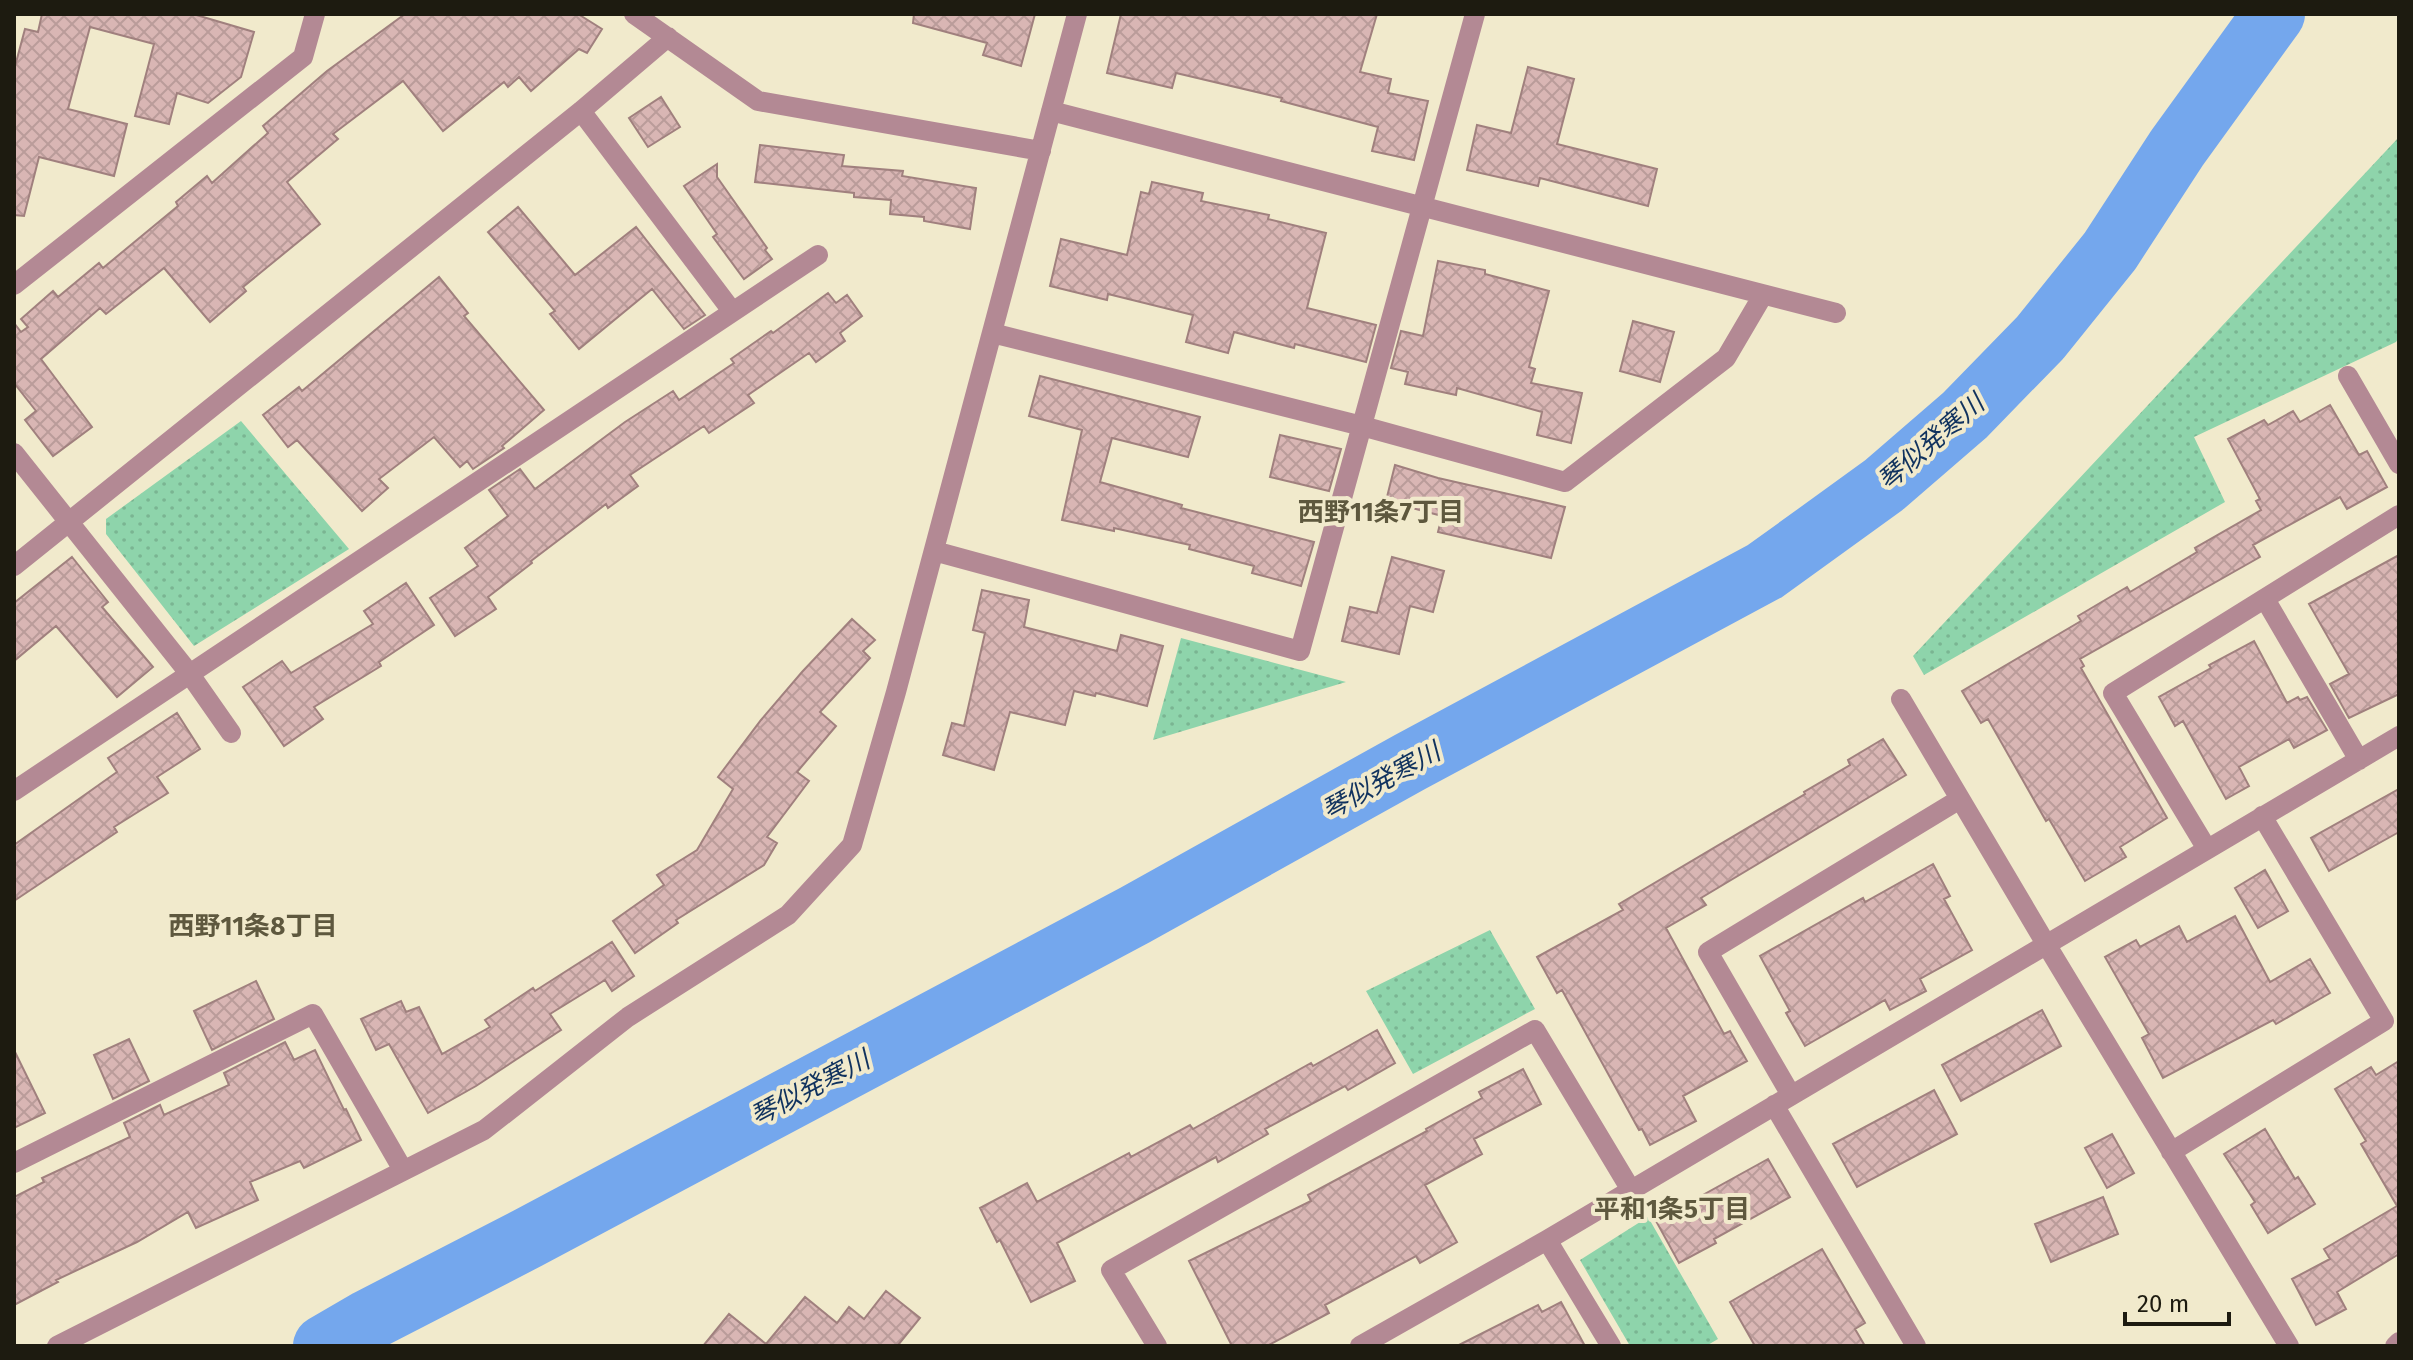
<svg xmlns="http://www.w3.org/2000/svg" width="2413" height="1360" font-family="'Fira Sans','Noto Sans JP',sans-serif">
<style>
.green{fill:url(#green-dots)}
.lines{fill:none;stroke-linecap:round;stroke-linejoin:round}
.river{stroke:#74a7ed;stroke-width:62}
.building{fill:url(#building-cross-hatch);stroke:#a0807e;stroke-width:2}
.minor{stroke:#b38994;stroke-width:20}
.tertiary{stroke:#b38994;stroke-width:20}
.labels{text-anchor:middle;stroke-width:8;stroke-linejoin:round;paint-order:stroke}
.water-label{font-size:26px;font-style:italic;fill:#10325e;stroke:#f1eacc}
.neighbourhood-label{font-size:26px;font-weight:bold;fill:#5e583e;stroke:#f1eacc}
</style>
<defs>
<pattern id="green-dots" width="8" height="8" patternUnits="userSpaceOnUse" patternTransform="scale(2)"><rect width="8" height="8" fill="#8ed4ab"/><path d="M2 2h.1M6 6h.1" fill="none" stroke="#7ab592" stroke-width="1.8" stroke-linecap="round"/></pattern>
<pattern id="building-cross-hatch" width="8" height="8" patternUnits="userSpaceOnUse" patternTransform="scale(2)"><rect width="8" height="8" fill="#d9b6b4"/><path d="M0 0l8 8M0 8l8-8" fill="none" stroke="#ba9c9a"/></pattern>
</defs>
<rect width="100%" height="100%" fill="#f1eacc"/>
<path class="green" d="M2399,137V337L2396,342L2194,437L2225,502L1924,675L1913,656Z
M241,421L349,549L194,646L106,534V519Z
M1181,638L1346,682L1153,740Z
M1490,930L1535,1009L1413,1074L1366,991Z
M1648,1217L1718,1339L1706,1346H1630L1580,1260Z"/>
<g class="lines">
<path class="river" d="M324,1346L367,1321L528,1238L1135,915L1410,762L1765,571L1884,485L1965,415L2040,338L2110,251L2177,148L2274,14"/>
</g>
<path class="building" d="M42,14H193L254,32L241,77L208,103L177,93L169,124L135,116L154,44L90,27L68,109L127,124L114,176L39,157L24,216L14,215V70L25,29L38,32Z
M405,14H578L602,29L587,53L579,49L531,91L519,77L508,87L504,82L443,131L403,81L333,134L338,139L287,182L320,224L243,287L246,291L210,322L164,268L106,314L100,308L41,359L92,427L53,456L25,420L36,411L14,383V323L21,332L28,327L21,319L53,291L58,297L99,263L103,268L178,206L176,202L207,176L212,183L268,133L263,126L327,71Z
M914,14H1035L1021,66L983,55L987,43L913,23Z
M1121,14H1377L1360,72L1391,79L1388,93L1428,101L1414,160L1372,151L1378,127L1281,101L1282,98L1176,73L1172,88L1107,73Z
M1528,67L1574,79L1557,144L1657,169L1648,206L1540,178L1538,186L1467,170L1477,125L1511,133Z
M661,97L680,127L648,147L629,118Z
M760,145L844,155L842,166L903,171L902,176L976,188L970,229L924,221V217L890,214L891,200L854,197V193L755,182Z
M717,164V177L767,248L765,250L772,259L744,279L713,237L717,234L684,186Z
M1152,182L1203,193L1201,201L1269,215L1268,219L1326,233L1307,308L1376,325L1366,362L1295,344L1294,348L1234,332L1228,353L1186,342L1193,315L1108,294L1107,300L1050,286L1061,239L1127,255L1141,192L1149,194Z
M518,207L575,275L636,227L705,315L684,329L652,289L579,349L550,314L555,311L488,232Z
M1438,261L1485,270V274L1549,291L1529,367L1535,369L1531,383L1582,393L1571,443L1537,435L1542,412L1457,388L1456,395L1405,384L1408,372L1391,368L1401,331L1423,336Z
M439,277L468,313L464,316L544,410L502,446L504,448L473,469L467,461L460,467L434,437L379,479L388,488L362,511L297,440L288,447L263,415L299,387L302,391Z
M828,293L836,303L847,295L862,316L840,333L845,341L816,362L809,353L748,395L754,403L709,433L704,426L630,475L638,486L608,508L606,504L531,561L532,563L488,597L496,609L455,636L430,598L478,566L465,548L508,516L489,490L520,469L535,489L625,422L673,391L679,400L734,363L731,359L771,331L773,333Z
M1633,321L1674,332L1660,382L1620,371Z
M1040,376L1200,417L1188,457L1112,438L1100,482L1182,505L1181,508L1314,542L1301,586L1252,573L1254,566L1189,549L1190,545L1114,528V531L1062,520L1082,430L1029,416Z
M2330,405L2359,455L2367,451L2387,487L2347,509L2340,497L2253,545L2260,557L2080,659L2084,666L2081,668L2167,818L2120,847L2126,857L2085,881L2049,819L2046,821L1988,719L1981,723L1962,691L2081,621L2078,616L2127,587L2130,592L2197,552L2195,548L2261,510L2256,501L2260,499L2228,439L2264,420L2268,425L2293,411L2300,422Z
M1280,435L1341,449L1329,491L1270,477Z
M1395,465L1438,478L1565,507L1551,558L1438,532L1442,516L1386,501Z
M2399,555V694L2349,718L2330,684L2349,674L2309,604Z
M72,557L108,602L102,607L153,667L117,697L56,626L14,661V603Z
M1392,557L1444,571L1433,612L1410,606L1399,654L1342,641L1350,607L1377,613Z
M406,583L434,625L379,662L381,666L314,707L323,719L284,746L243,687L282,661L291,673L373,624L364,611Z
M982,590L1029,600L1024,627L1117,651L1121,635L1163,646L1147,706L1096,693L1095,696L1074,691L1065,725L1010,712L994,770L943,755L952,723L964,726L985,633L973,630Z
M852,619L875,640L863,651L870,658L820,712L836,726L797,772L809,781L767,837L777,843L764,865L676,920L678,923L635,953L613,921L664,885L657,875L697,850L733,789L718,777L761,720L802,672Z
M2254,641L2287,703L2298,697L2300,700L2307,697L2327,730L2294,748L2289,739L2239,767L2249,786L2226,799L2183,721L2175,726L2159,697L2211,668L2209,665Z
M177,713L200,749L157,777L168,793L114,827L117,832L14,901V845L117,772L108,758Z
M1883,739L1906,775L1701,898L1706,905L1666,928L1724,1034L1730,1031L1747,1061L1683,1096L1696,1121L1650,1145L1642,1129L1639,1130L1562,990L1557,993L1537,957L1623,910L1619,904L1805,794L1804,792L1850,765L1848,760Z
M2399,789V832L2329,871L2311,838Z
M1933,864L1950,896L1944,899L1972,950L1920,979L1926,991L1890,1010L1885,1000L1805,1046L1786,1013L1790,1011L1760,956L1863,898L1865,902Z
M2265,870L2288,911L2258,928L2235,888Z
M2235,916L2270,982L2310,959L2330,993L2276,1024L2273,1020L2163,1078L2142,1038L2149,1034L2105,957L2136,940L2140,947L2179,926L2187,942Z
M612,942L634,976L612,991L605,980L550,1014L561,1030L476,1086L428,1113L389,1044L376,1050L361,1019L401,1001L406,1012L419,1007L442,1054L490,1027L485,1020L533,988L535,991Z
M256,981L274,1019L212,1050L194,1011Z
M2042,1010L2061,1046L1961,1101L1942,1065Z
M1377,1030L1395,1063L1348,1090L1345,1086L1265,1129L1268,1134L1218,1162L1216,1157L1057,1243L1075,1281L1031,1302L1000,1240L997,1242L980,1208L1027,1183L1037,1202L1129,1153L1131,1157L1190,1125L1193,1129L1311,1063L1313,1066Z
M129,1039L149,1081L113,1099L94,1055Z
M285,1042L294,1060L315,1050L344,1110L346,1109L361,1140L304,1168L300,1161L250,1182L258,1200L196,1228L188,1212L137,1242L56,1280L58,1282L14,1305V1197L44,1182L42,1178L130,1137L124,1123L160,1105L164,1115L229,1085L224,1073Z
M14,1050L45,1113L14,1128Z
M2399,1061V1254L2337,1292L2346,1309L2316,1325L2292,1279L2330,1259L2324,1249L2397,1206L2361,1144L2366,1141L2335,1089L2371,1067L2376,1075Z
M1523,1069L1541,1104L1474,1139L1482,1154L1425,1185L1457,1242L1420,1263L1416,1256L1325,1305L1329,1313L1267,1346H1232L1189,1261L1311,1201L1308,1195L1427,1131L1426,1129L1482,1098L1479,1092Z
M1934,1090L1957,1134L1857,1187L1833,1144Z
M2265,1129L2295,1179L2298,1177L2315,1204L2268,1233L2251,1205L2255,1202L2224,1154Z
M2112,1134L2134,1173L2107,1188L2085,1148Z
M1768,1159L1790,1197L1714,1239L1716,1243L1679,1263L1656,1221Z
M2103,1197L2118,1234L2051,1262L2035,1224Z
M1822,1249L1865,1323L1855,1329L1865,1346H1755L1730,1302Z
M886,1291L920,1318L898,1345L899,1346H703L729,1314L766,1344L805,1297L837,1323L849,1307L864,1319Z
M1561,1302L1585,1346H1457L1538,1305L1542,1312Z"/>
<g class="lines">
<path class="minor" d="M634,14L758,101L1041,151
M581,111L732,311
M1051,111L1836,313
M14,285L303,57L315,14
M992,333L1362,426L1565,482L1726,358L1763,295
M2348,376L2399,464
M14,453L189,673L231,733
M934,551L1300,651L1475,14
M14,566L581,111L668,37
M2265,599L2359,760
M1901,699L2046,944L2289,1346
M14,791L818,255
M2207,849L2113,693L2399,515
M1791,1095L1708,952L1960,799
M1774,1105L1916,1346
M2171,1152L2384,1021L2262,816
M14,1163L313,1014L403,1170
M1547,1240L1611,1346
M57,1346L484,1130L628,1017L788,915L852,845L896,692L1077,14
M1157,1346L1111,1270L1535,1030L1631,1190
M1360,1346L1547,1240L2399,736"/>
<path class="tertiary" d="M2395,1346L2399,1342"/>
</g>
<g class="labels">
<g class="water-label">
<text transform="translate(1931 442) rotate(-41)" y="9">琴似発寒川</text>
<text transform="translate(1381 781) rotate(-29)" y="9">琴似発寒川</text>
<text transform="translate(810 1088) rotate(-28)" y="9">琴似発寒川</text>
</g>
<g class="neighbourhood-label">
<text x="1381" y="521">西野11条7丁目</text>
<text x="253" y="935">西野11条8丁目</text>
<text x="1672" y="1218">平和1条5丁目</text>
</g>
</g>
<rect width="2413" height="1360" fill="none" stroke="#1d1b10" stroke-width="32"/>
<path d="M2125 1312v12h104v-12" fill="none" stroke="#1d1b10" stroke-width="4"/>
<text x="2137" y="1312" font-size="24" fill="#1d1b10" stroke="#f1eacc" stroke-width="6" paint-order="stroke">20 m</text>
</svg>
